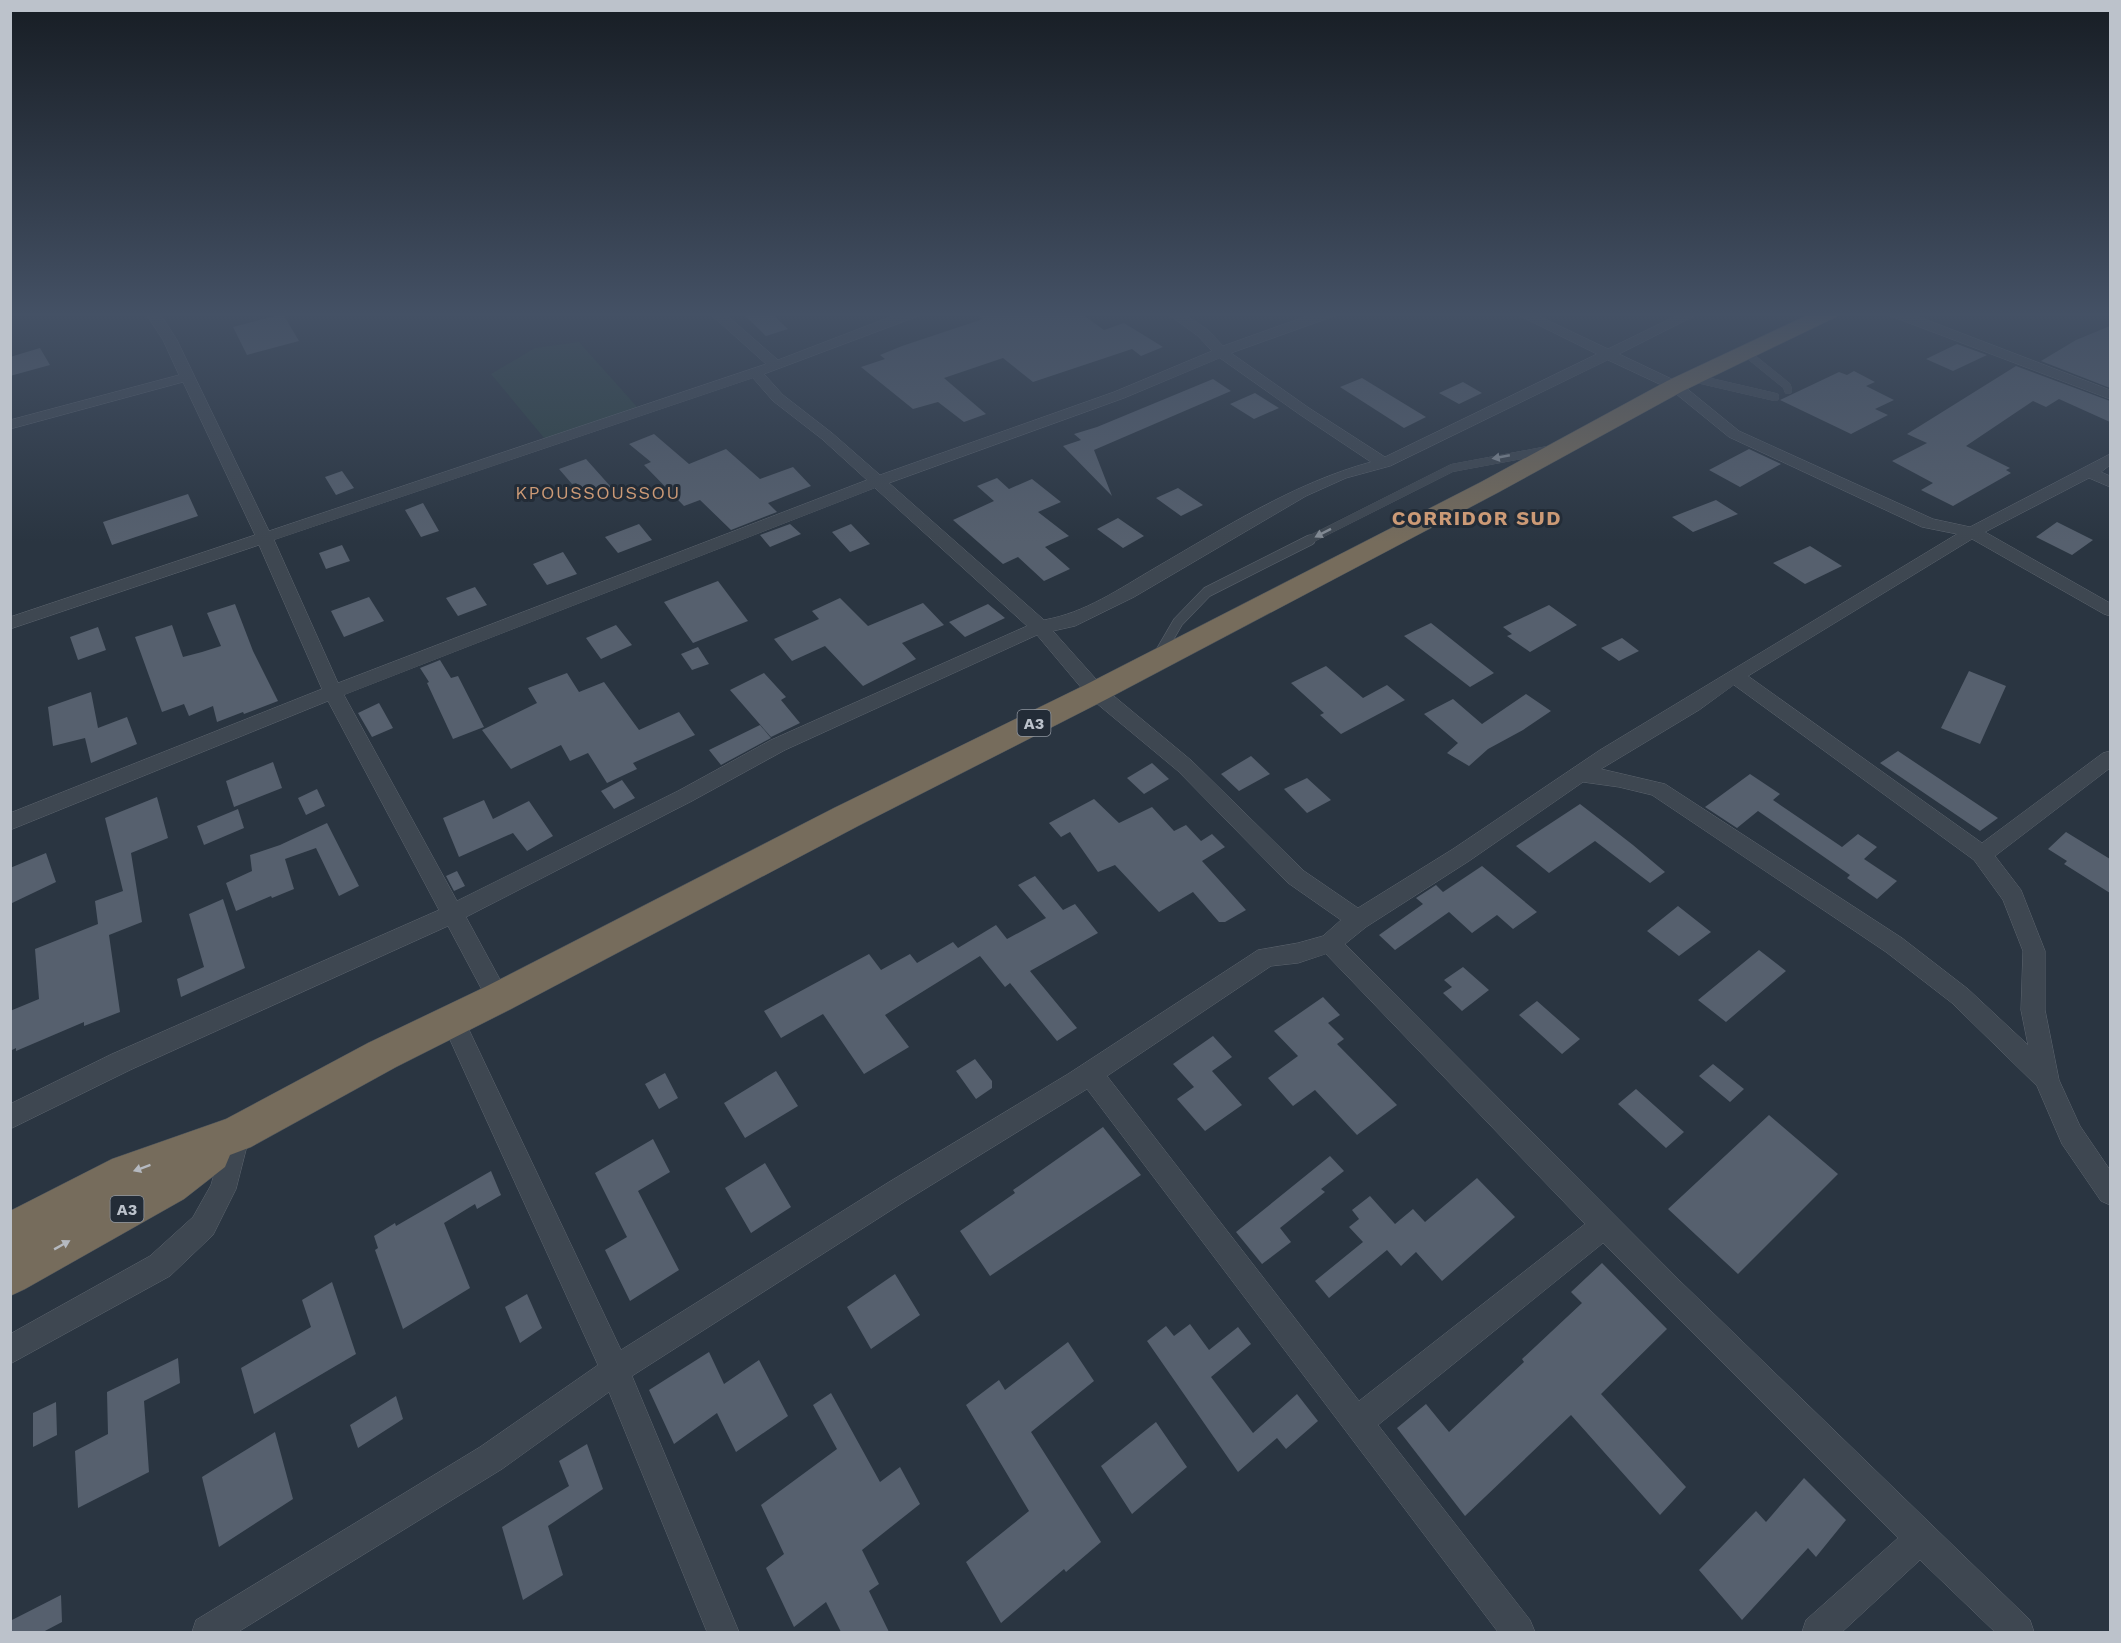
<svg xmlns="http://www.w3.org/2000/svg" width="2121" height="1643" font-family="'Work Sans',sans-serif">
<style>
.green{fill:#2d4243}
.building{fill:#56606e}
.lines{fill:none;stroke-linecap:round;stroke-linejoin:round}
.lane-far1-casing{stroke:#5d656f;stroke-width:8}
.lane-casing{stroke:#5d656f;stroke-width:11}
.street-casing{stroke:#5d656f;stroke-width:1}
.highway-casing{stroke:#49525c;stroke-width:1}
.lane-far1{stroke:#3e4751;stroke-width:8}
.lane{stroke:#3e4751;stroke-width:10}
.street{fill:#3e4751;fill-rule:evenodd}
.highway{fill:#766c5c;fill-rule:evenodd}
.oneway{fill:#838b94}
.oneway2{fill:#b5b9c0}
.labels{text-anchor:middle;stroke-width:6;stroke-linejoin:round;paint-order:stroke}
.shield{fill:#232c37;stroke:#8e959f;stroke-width:1.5}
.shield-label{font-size:16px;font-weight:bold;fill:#bcc2cb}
.far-quarter-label{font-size:18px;letter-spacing:1.5px;fill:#cc9a76;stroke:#232c37}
.far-district-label{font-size:20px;font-weight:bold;letter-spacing:1.5px;fill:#cc9a76;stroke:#232c37}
</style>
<rect width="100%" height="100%" fill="#2a3541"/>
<path class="green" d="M579,342L638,408L545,439L491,374L535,348Z"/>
<path class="building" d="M741,312H770L788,329L766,336Z
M972,312H1079L1104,330L1124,323L1163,347L1141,356L1132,349L1033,382L1003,358L944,378L986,414L964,422L938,402L913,409L861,367L885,359L880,355L902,346L983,319Z
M283,314L299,341L247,355L233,327Z
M2110,326V388L2041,361L2076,340Z
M1957,344L1987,355L1953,371L1926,359Z
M40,348L50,365L10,376V357Z
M2016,366L2110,401V422L2059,399L2046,407L2033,401L1966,446L2010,468L2006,470L2011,473L1953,506L1921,490L1933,483L1892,461L1927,443L1907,434Z
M1854,371L1875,382L1866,386L1894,400L1875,409L1888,415L1851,434L1780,400L1839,372L1847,375Z
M1362,378L1426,417L1404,428L1340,387Z
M1213,379L1231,391L1094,450L1112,496L1063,446L1081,440L1074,434L1097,427Z
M1463,382L1482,393L1459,404L1439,393Z
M1255,393L1279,408L1254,419L1230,404Z
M654,434L689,464L726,449L760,479L793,467L811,486L768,503L777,512L731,530L700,500L684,506L644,465L651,462L629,444Z
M1749,449L1781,464L1740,487L1709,470Z
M586,459L611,487L590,496L576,483L572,484L559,469Z
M342,471L354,488L336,495L325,477Z
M997,478L1009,489L1032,479L1061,502L1038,512L1069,536L1045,547L1070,569L1044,581L1018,557L1003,564L953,520L994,501L977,486Z
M1178,488L1203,505L1181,516L1156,498Z
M188,494L198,516L112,545L103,522Z
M1716,500L1738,514L1693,532L1672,517Z
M423,503L439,531L421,537L405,510Z
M1118,518L1144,536L1123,548L1097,529Z
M2057,522L2093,540L2072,555L2036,537Z
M639,524L652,540L618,553L605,537Z
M790,524L801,534L770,547L760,535Z
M851,524L870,544L850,552L832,532Z
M342,545L350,561L326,569L319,553Z
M1810,546L1842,566L1805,584L1773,563Z
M563,552L577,574L547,585L533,564Z
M718,581L748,621L693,643L664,602Z
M475,587L487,605L458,616L446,598Z
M369,597L384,621L344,637L331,611Z
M840,598L868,626L923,603L944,625L902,643L916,659L863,686L825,646L792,661L774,639L819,619L812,611Z
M235,604L253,651L278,701L244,714L243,712L217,722L213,706L189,716L184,704L162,712L135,637L172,625L183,657L202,652L221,646L207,613Z
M988,604L1005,618L965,637L949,622Z
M1549,605L1577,625L1530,652L1507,636L1512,634L1503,627Z
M1431,623L1480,662L1494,673L1470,687L1404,636Z
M616,625L632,645L601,659L586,638Z
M98,627L106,650L78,660L70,637Z
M1622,638L1639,651L1619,661L1601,648Z
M698,647L709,664L692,670L681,654Z
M440,660L451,678L458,676L484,727L453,739L427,683L429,682L420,668Z
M1326,666L1363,698L1387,685L1405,700L1341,734L1320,715L1324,713L1291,683Z
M1969,671L2006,686L1980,744L1941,728Z
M567,673L579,692L604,682L639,730L679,712L695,735L633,763L637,769L607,783L588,753L570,761L561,745L511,769L482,730L537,703L528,688Z
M764,673L786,697L781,700L800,723L771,737L730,690Z
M91,692L98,728L127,717L137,744L91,763L85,738L53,746L48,707Z
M1526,694L1551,711L1523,730L1488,749L1469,766L1447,753L1458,743L1424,714L1453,699L1482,724Z
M379,703L393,728L372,737L358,713Z
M760,725L771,738L721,765L709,750Z
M1898,751L1998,818L1980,831L1880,763Z
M1251,756L1270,774L1239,791L1221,774Z
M273,762L282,788L234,807L226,781Z
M1152,763L1169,779L1144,794L1127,778Z
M1750,774L1780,794L1773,800L1842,847L1858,834L1877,847L1864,859L1897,881L1877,899L1847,878L1850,875L1758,811L1737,828L1705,807Z
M1307,778L1331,800L1307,813L1284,789Z
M622,780L635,798L614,809L601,791Z
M317,789L325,806L306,815L298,798Z
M157,797L168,838L131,853L142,922L109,935L120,1012L84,1026V1022L16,1051V1048L10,1051V1011L39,999L35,949L98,924L95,901L123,891L105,818Z
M1094,799L1119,823L1152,807L1174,831L1186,825L1201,841L1212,834L1225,847L1202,861L1246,910L1225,922H1219L1193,892L1159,912L1115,865L1098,872L1070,832L1061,837L1049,823Z
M484,800L493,819L529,801L553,836L527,851L513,833L459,857L443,818Z
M1580,804L1633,845L1665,872L1650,883L1595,841L1549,873L1516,846Z
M238,809L244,828L204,845L197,826Z
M327,823L359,886L339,896L316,848L285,859L294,889L272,898L271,896L236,911L226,883L252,871L250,855L280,845Z
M2066,832L2110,859V893L2064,864L2067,861L2048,849Z
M46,853L56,882L10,904V868Z
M1482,866L1537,912L1513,929L1497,915L1472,933L1449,912L1395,950L1379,935L1423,904L1416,898L1436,885L1443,892Z
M457,871L465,886L454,891L446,876Z
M1035,876L1063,910L1075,904L1098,933L1030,971L1077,1028L1057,1041L1010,983L1005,987L980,956L885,1015L909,1047L864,1074L823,1014L781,1038L764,1011L869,954L881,970L910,954L917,963L953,942L958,948L996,925L1007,939L1046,918L1018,885Z
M223,899L245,968L181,997L177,979L204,967L189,914Z
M1678,906L1711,932L1679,956L1647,931Z
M1759,950L1786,971L1726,1022L1698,1000Z
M1463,967L1489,990L1462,1011L1443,993L1452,987L1444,980Z
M1323,997L1340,1015L1328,1023L1344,1039L1337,1044L1397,1105L1357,1135L1315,1090L1293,1106L1268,1078L1298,1056L1274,1031Z
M1537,1001L1580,1039L1562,1054L1519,1015Z
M1213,1036L1232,1057L1212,1071L1242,1105L1205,1131L1177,1099L1194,1087L1173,1064Z
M975,1059L992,1081V1088L976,1099L956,1071Z
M1713,1064L1744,1089L1730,1102L1699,1076Z
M776,1071L798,1106L745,1138L724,1103Z
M665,1073L678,1098L659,1109L645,1084Z
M1636,1089L1684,1132L1666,1148L1618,1104Z
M1769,1115L1838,1174L1738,1274L1668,1209Z
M1103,1127L1141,1175L990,1276L960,1231L1015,1193L1013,1190Z
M653,1139L670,1172L638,1191L679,1270L630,1301L605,1250L627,1237L595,1173Z
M1330,1156L1344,1171L1321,1189L1325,1192L1280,1228L1291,1242L1262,1264L1236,1232Z
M765,1163L791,1207L751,1233L725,1188Z
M491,1171L501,1195L477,1209L475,1204L444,1223L470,1288L403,1329L375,1250L378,1248L374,1236L395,1223L396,1226Z
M1477,1178L1515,1217L1442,1281L1416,1252L1401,1266L1387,1250L1329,1298L1315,1281L1363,1242L1349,1227L1359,1219L1352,1210L1370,1196L1395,1224L1413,1209L1425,1222Z
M1602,1263L1667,1329L1601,1394L1686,1487L1660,1515L1571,1415L1465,1516L1397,1428L1426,1404L1449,1432L1524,1362L1522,1359L1582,1303L1571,1292Z
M895,1274L920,1315L871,1349L847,1307Z
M332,1282L356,1354L254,1414L241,1368L311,1327L302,1300Z
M527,1294L542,1328L520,1343L505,1307Z
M1190,1324L1209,1350L1238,1327L1251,1344L1211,1377L1253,1433L1297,1394L1318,1421L1286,1449L1277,1438L1238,1472L1147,1341L1166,1326L1174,1336Z
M1068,1342L1094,1381L1031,1432L1101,1542L1066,1572L1064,1569L1001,1623L966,1562L1029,1511L966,1405L999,1380L1005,1390Z
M709,1352L724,1384L759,1360L788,1416L736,1452L717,1413L674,1444L649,1390Z
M178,1358L180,1383L144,1401L149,1472L78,1508L75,1451L108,1434L107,1392Z
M831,1393L880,1482L900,1467L920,1504L862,1550L879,1584L869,1591L889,1632H841L826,1602L794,1627L766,1568L784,1554L761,1505L837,1449L813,1405Z
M396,1396L403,1419L358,1448L350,1425Z
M56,1402L57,1435L33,1447V1413Z
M1156,1422L1187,1467L1132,1514L1101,1466Z
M275,1432L293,1499L219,1547L202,1477Z
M587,1444L603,1489L548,1526L563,1575L523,1600L502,1527L569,1486L559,1461Z
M1804,1478L1846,1520L1816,1557L1808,1548L1742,1620L1699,1570L1756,1511L1766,1522Z
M61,1595L62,1622L43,1632H10V1621Z"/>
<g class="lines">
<g class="lane-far1-casing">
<path id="lane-far1" d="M1745,352L1787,386L1788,390
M1693,378L1775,397
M1307,541L1452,468L1553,449"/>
</g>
<g class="lane-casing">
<path id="lane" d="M1157,658L1178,622L1207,592L1310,540"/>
</g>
<g class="street-casing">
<path id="street" d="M145,312H159L177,340L269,531L766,364L708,312H723L778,360L903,312H923L921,315L764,374L783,395L832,433L880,475L1114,392L1212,351L1198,336L1165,312H1181L1208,330L1223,346L1318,312H1339L1337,315L1231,353L1309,408L1385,457L1597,354L1512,312H1530L1608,349L1684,312H1702L1619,354L1680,383L1739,431L1933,519L1970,527L2110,454V465L2101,472L2110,476V487L2089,478L1985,532L2110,603V616L2104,614L1972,539L1748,676L1982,843L2103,753L2110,751V768L1995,856L2021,890L2045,951V1010L2059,1080L2080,1126L2110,1170V1205L2101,1201L2062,1144L2037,1086L1952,1003L1886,952L1652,795L1619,787L1583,782L1469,861L1366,927L1345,944L1680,1281L2030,1620L2034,1632H1995L1920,1560L1842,1632H1802L1806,1620L1898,1538L1603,1243L1378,1425L1530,1620L1535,1632H1498L1087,1089L907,1200L632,1376L739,1632H707L609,1392L502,1469L238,1632H192L196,1620L480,1447L598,1365L441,1020L445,1013L453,1010L461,1013L621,1350L889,1182L1068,1074L1258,950L1298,943L1323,936L1341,920L1288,883L1178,771L1089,697L1037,635L785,750L692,801L466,917L510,998L506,1005L498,1008L490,1005L448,926L130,1070L10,1129V1104L112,1054L439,910L328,701L10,830V813L322,689L259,545L10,629V617L255,535L183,382L10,429V420L179,375L163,340ZM1220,358L1299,414L1371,462C1294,483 1224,528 1155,568C1119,589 1085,613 1044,620L889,483L1124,398ZM1608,360L1670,389L1729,437L1922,527L1957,534L1600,750L1453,849L1358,908L1304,871L1192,761L1103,687L1053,631L1075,626L1134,597L1306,496L1346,478L1390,466ZM753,378L773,401L822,439L867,480L338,683L274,540ZM875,488L1027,626L771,740L678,791L457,901L344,695ZM1734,685L1974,860L2003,900L2023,951L2021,1010L2028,1045L1968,989L1902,938L1665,784L1601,769L1699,710ZM1326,954L1585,1224L1359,1401L1107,1076L1271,966L1298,963Z
M1886,312H1906L2110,390V399L1888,315Z
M237,1122L246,1125L250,1134L236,1189L213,1235L170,1276L10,1364V1334L150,1256L193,1217L211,1185L228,1125Z"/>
</g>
<g class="highway-casing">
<path id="highway" d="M1814,312H1841L1838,316L1683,391L1499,492L1107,699L858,826L511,1009L396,1067L251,1147L230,1155L225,1167L184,1199L25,1289L10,1296V1211L112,1159L226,1119L368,1043L485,987L834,808L1085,685L1481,482L1667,381Z"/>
</g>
<use href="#lane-far1" class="lane-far1"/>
<use href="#lane" class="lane"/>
<use href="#street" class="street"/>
<use href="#highway" class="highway"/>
</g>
<defs><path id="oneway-solid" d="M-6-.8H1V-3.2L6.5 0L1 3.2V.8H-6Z" transform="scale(1.5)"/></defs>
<g class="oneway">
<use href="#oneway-solid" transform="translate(1501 457) rotate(169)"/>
<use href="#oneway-solid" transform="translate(1323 533) rotate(153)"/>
</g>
<g class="oneway2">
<use href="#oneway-solid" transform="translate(142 1168) rotate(160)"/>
<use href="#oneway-solid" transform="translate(62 1245) rotate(-29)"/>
</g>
<linearGradient id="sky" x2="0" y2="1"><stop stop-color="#171d24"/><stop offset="0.58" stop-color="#445165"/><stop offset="1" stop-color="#445165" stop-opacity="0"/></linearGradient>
<rect width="2121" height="542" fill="url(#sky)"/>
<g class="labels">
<g class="shield">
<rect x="1017.5" y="710" width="33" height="26" rx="4.5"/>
<rect x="110.5" y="1196" width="33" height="26" rx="4.5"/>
</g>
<g class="shield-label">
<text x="1034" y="729">A3</text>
<text x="127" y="1215">A3</text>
</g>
<g class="far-quarter-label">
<text x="598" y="499">KPOUSSOUSSOU</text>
</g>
<g class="far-district-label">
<text x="1477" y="525">CORRIDOR SUD</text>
</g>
</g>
<rect width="2121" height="1643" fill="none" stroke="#bcc2cb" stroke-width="24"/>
</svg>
